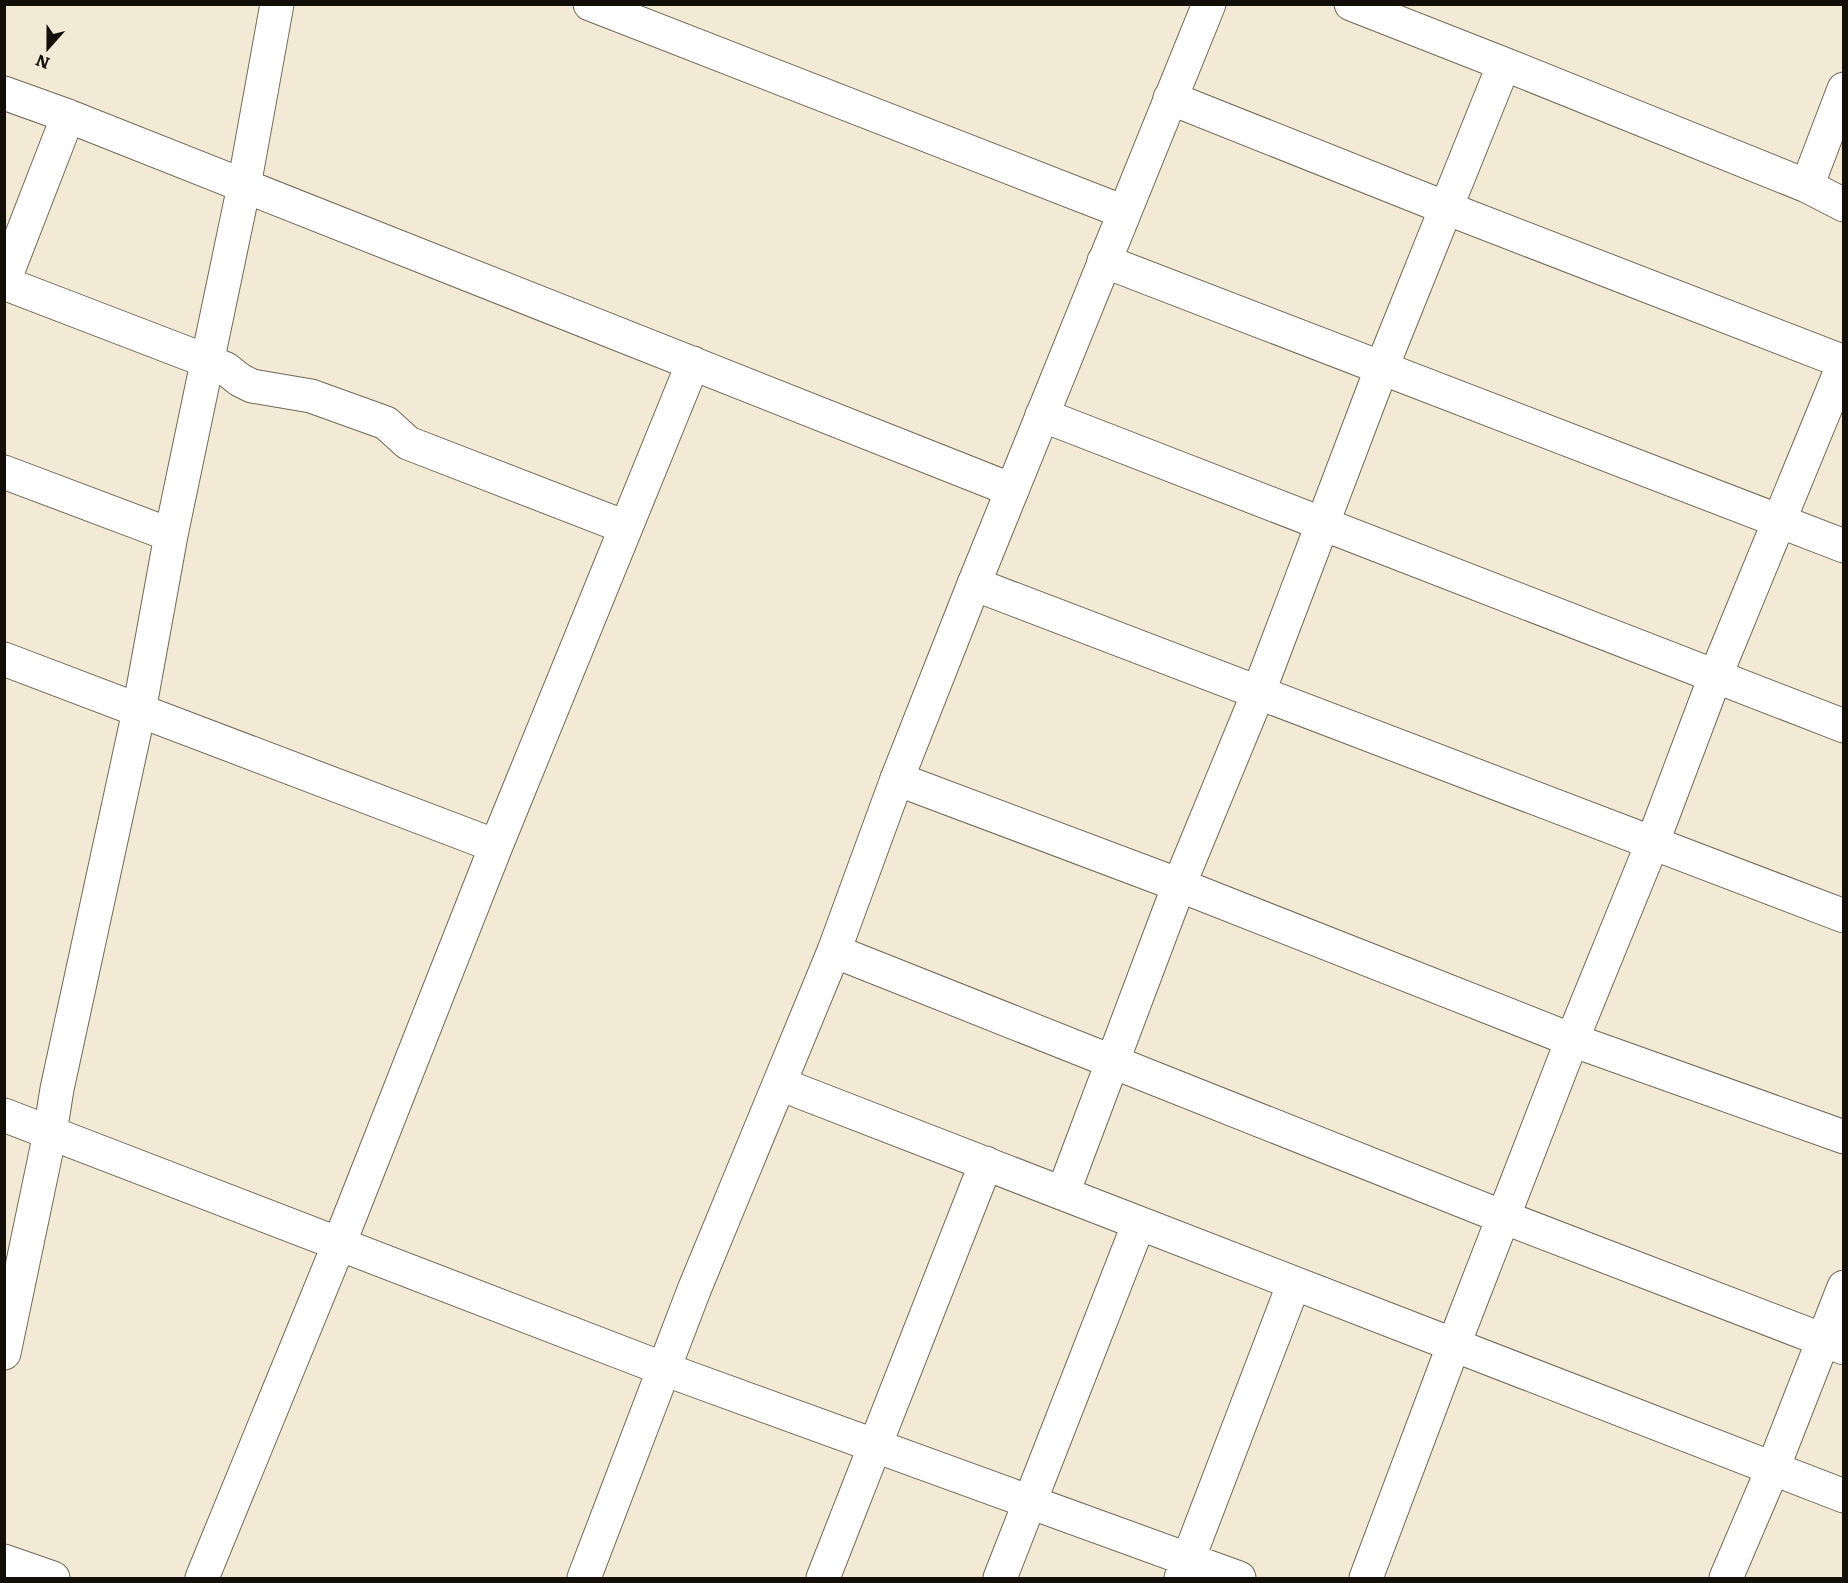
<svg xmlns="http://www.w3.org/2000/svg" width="1848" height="1583" font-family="Literata,serif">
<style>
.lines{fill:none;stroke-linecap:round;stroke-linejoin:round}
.minor-casing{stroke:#706956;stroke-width:35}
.secondary-casing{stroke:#706956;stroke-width:35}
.minor{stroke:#fff;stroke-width:33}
.secondary{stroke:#fff;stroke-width:33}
</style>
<rect width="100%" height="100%" fill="#f2ead4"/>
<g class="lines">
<g class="minor-casing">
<path id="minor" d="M590,4L1124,212
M1351,4L1504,64L1807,186L1844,205
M4,93L68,116L1012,490
M1170,98L1446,208L1844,362
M1807,186L1844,89
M1104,261L1844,546
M4,281L68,116
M4,283L207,361L226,369L240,380L252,386L311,396L386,423L408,443L625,527
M1042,415L1844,726
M4,472L171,535
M974,584L1844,916
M4,659L496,846
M897,779L1179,885L1572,1040L1844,1137
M834,951L1503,1217L1844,1348
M780,1084L1844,1496
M4,1115L664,1369L1239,1578
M1063,1193L1179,885L1259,691L1382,367L1504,64
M4,1353L50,1133L57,1089L139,711L171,535L244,186L277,4
M4,1561L53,1578
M202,1578L339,1244L496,846L693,363
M823,1578L986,1163
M1000,1578L1139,1223
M1181,1578L1294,1283
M1366,1578L1454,1344L1572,1040L1652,844L1715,677L1844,363
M1726,1578L1773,1468L1844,1287"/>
</g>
<g class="secondary-casing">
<path id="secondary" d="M584,1578L694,1290L834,951L897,779L974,584L1209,4"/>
</g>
<use href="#minor" class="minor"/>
<use href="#secondary" class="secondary"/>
</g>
<rect width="1848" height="1583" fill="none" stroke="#120f08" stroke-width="12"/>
<g transform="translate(48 48) rotate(201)" stroke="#f2ead4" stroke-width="4.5" paint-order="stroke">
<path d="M0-4.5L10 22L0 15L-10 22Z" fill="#120f08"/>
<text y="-9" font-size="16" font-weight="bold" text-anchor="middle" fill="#120f08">N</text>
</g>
</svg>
